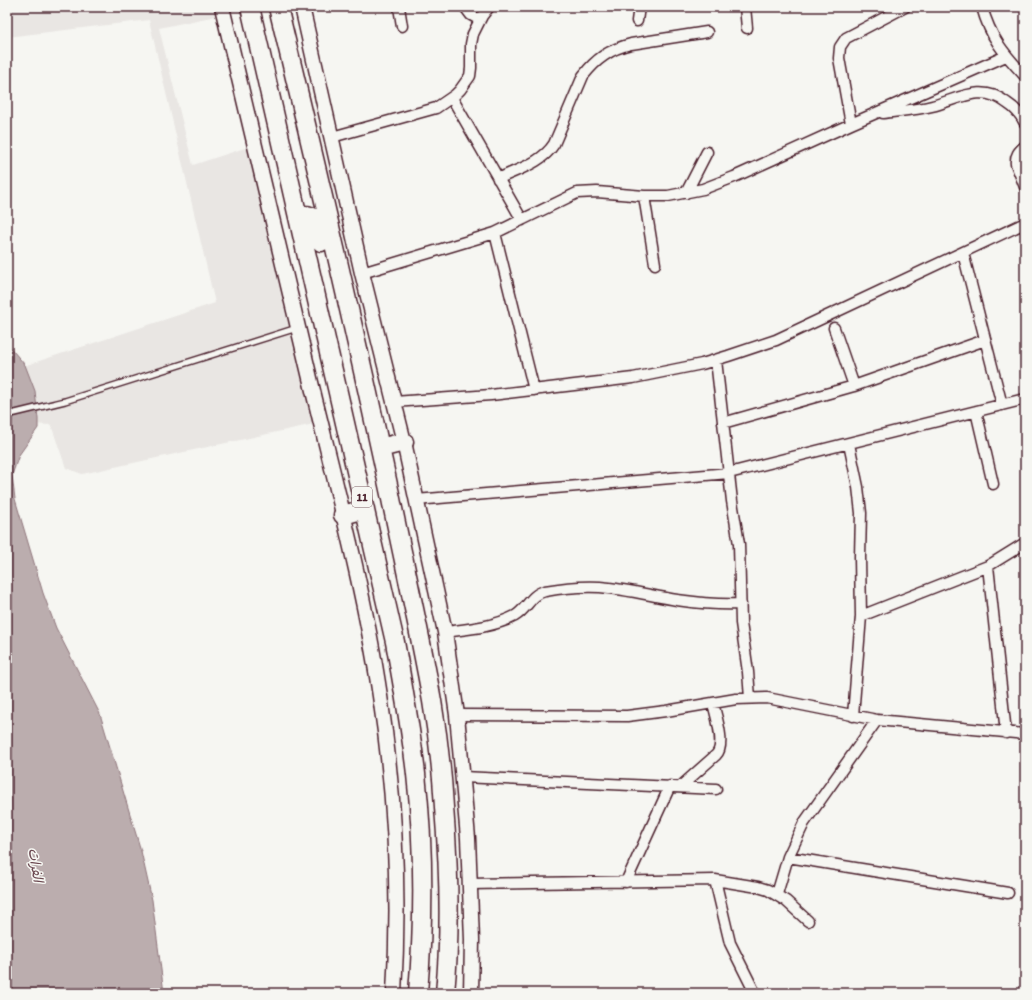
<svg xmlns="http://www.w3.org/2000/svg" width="1032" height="1000" font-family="Itim,'Playpen Sans Arabic',sans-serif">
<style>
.built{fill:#e9e6e3}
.water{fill:#bbadae;stroke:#8e747a}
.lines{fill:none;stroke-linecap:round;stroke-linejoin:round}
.lane-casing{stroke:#4a1f2b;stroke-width:8}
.street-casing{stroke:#4a1f2b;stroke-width:13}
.secondary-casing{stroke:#4a1f2b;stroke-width:17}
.highway-casing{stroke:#4a1f2b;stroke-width:21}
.lane{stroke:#f6f6f2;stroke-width:5}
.street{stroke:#f6f6f2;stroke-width:10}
.secondary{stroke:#f6f6f2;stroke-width:14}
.highway{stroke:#f6f6f2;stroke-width:18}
.labels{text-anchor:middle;stroke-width:3;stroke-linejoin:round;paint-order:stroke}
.shield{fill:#f6f6f2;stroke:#7e6067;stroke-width:1}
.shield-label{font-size:12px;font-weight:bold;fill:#4a1f2b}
.water-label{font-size:14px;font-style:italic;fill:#6c4a52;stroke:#f6f6f2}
</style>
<rect width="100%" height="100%" fill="#f6f6f2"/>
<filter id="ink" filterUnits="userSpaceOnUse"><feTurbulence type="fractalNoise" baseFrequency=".025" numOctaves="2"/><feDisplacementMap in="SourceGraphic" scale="8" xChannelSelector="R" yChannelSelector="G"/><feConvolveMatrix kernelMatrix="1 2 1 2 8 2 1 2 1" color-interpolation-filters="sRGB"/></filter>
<g filter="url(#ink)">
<path class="built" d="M7,7H213L216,16L159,28L193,165L251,146L314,424L82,474L66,468L51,425L28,424L24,366L215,303L149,20L7,37Z"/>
<path class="water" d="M7,344L25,365L35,391L38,419V428L19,455L12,475L15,499L43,593L56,628L100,714L141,851L152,900L164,993H7Z"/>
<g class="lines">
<g class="lane-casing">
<path id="lane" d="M7,415L65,401L297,328"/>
</g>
<g class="street-casing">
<path id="street" d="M399,7L402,26
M465,7L471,15L480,20
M745,7L747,28
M982,7C990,37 1004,54 1025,76
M637,21L639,7
M452,98L522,220
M883,113C899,111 916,110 932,106C959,99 982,83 1007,103C1015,108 1021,115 1025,123
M851,124L839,58L840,47L846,38L905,7
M332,137L436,108L455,95L460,90L470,76L471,68V44L473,34L482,16L489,7
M1025,146C1019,151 1015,155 1016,164L1025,187
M498,179C518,169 542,163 554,144L583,76C596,59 610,49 631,44L707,32
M686,193L707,152
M644,196L655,264
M495,233L534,390
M963,253L1002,405
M362,273L495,233L577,193L597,192L644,196H668L703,189L734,177L851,124L1006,56
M834,328L854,386
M716,360L732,501L739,544L741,623L748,672L750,698
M394,402L491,395L633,378L702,364L728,356L776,340L1025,223
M976,411L993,484
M723,423L854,386L985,340
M849,444L858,487L861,513L860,557L861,616L853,716
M416,500L729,473L1025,399
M988,566L1006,733
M861,616L988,566L1025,543
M445,632C468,629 494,627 515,616C527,609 531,594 545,591C562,588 582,586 600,587C626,589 652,596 677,600C698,603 720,605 741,604
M457,715L627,716L666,711L736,699L767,698L877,720L1025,734
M463,777L716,789
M680,787L716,755C726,745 716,716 713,703
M788,857L1008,893
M715,880L730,943L755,993
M626,882L670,786
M470,884L715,880L758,887L768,890L786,901L808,921
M777,894L788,857L804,823L877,720"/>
</g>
<g class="secondary-casing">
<path id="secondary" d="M222,7C253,136 283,266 314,395C338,494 365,595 380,696C395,794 400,894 394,993
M302,7L362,273L404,442L445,632L457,715L468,838L472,940L471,993"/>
</g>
<g class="highway-casing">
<path id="highway" d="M250,7L395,642C403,686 411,730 416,774C424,846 424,920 418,993
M278,7C317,169 355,331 390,494C404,563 420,632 432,701C438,736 442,771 444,807C449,868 451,931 445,993
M298,216C319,211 317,227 321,242
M380,448L404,442
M343,515L365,509"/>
</g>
<use href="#lane" class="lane"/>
<use href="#street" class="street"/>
<use href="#secondary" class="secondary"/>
<use href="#highway" class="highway"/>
</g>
</g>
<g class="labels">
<rect class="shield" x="352" y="487" width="20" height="20" rx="3"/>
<g class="shield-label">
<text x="362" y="501">11</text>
</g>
<g class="water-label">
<text transform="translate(36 865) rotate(81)" y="5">الفرات</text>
</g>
</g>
<rect width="1032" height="1000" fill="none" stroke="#f6f6f2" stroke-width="24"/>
<rect x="12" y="12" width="1008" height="976" fill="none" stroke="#4a1f2b" stroke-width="1.5" filter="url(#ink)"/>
</svg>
